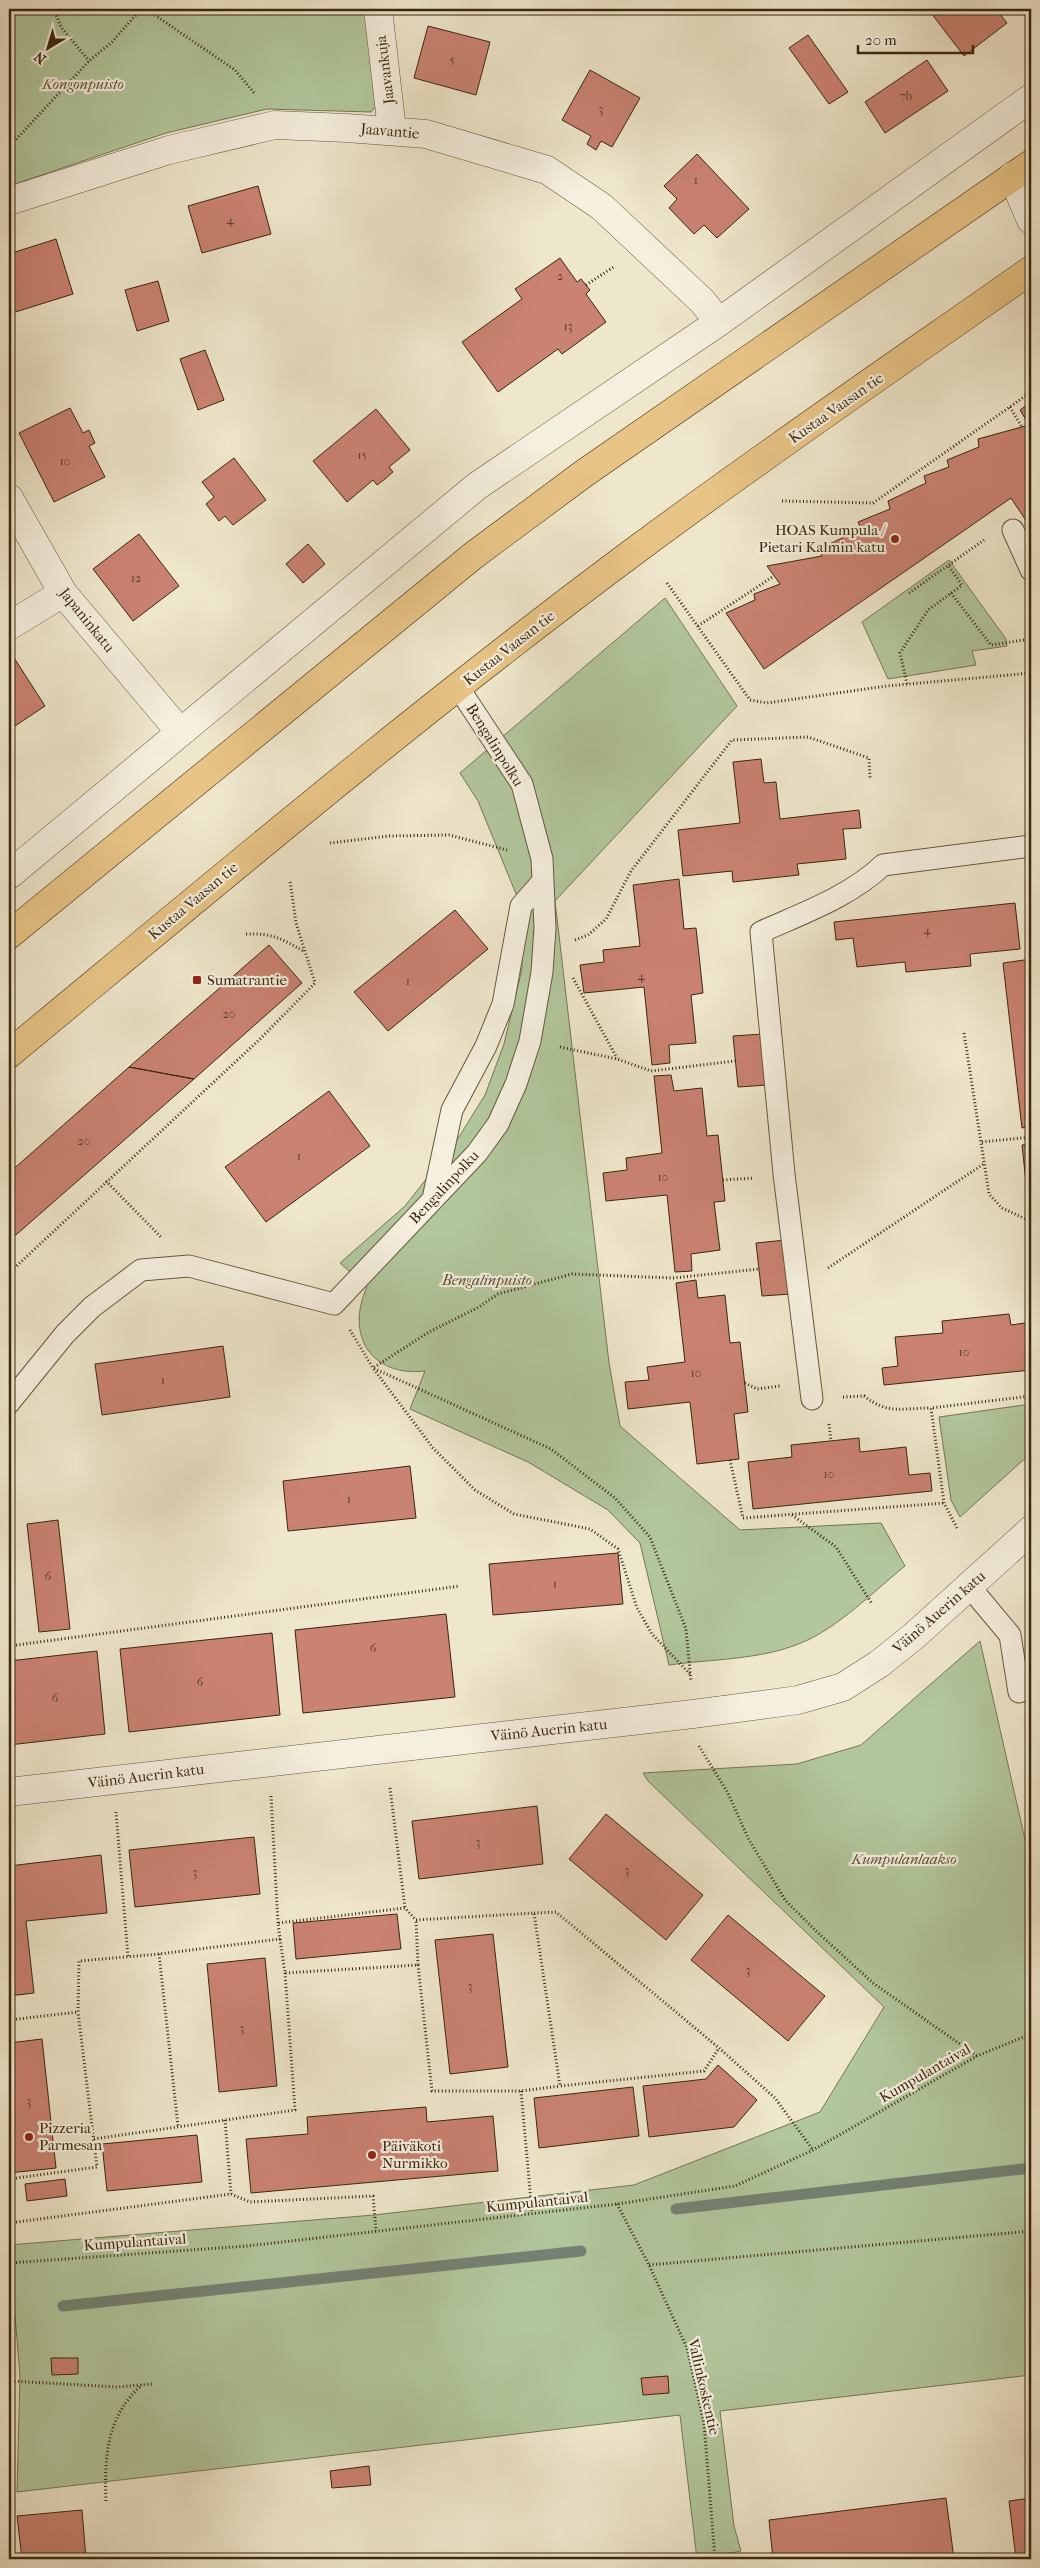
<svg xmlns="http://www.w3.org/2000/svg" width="1040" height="2568" font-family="'IM FELL French Canon',serif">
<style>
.green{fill:#b2c79d;stroke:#767755}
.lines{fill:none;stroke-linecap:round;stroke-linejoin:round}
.stream{stroke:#748275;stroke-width:11}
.building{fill:#ca8272;stroke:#3a270d}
.lane-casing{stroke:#67573d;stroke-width:23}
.street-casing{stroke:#67573d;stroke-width:29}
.primary-casing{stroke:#3a270d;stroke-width:29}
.path{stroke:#3a270d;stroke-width:3;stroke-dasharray:1 2.5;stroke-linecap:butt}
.lane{stroke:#f5efde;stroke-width:21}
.street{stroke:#f5efde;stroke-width:28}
.primary{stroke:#e8c486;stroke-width:28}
.poi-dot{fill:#8f2418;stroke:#f5efde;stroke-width:2}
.labels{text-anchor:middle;stroke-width:4.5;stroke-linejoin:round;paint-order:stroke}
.number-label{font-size:12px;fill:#5e3e26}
.street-label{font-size:15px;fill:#3a270d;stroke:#f5efde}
.park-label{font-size:15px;font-style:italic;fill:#584f31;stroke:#f5efde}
.poi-label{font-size:15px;fill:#3a270d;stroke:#f5efde;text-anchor:start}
</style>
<rect width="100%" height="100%" fill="#efe7cc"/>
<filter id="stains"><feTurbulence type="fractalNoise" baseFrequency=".004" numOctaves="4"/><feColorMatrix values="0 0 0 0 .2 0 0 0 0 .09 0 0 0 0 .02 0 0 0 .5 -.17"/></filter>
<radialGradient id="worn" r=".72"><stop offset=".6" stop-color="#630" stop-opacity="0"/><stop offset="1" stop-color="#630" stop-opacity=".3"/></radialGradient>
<path class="green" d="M9,9H367L378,104L371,112L267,109L166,133L9,186Z
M949,560L1006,639L1007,646L972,651L976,665L888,679L862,622Z
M665,598L737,706L555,901L609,1363L620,1426L740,1530L881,1523L905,1566C874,1591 838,1628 801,1643C760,1660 712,1659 669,1665L640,1543L608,1510L528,1462L410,1409L425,1371C371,1377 345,1335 367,1287L340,1263L405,1206L457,1140L485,1095L504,1044L522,969L521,906L478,801L460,773Z
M1031,1404V1453L960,1517L951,1500L939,1417Z
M980,1641L1031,1866V2375L720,2411L734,2526L741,2551L697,2559L680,2415L17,2492L20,2375L9,2245L374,2215L634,2185L820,2112L884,2007L648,1781L643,1773L797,1764L861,1745Z"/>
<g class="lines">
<path class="stream" d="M676,2209L1031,2168
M63,2306L581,2251"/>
</g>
<path class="building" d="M928,9H996L1007,23L964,56Z
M428,26L490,42L476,95L414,78Z
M808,35L848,92L829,104L789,48Z
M927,60L948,91L885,133L865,102Z
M590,70L640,98L612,147L601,141L596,150L587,144L591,136L562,120Z
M697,154L749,209L717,238L704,225L694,234L669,208L677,199L664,186Z
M258,186L271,234L202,253L188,206Z
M56,239L73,294L9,314V254Z
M560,258L577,282L581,279L590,290L586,294L606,322L562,354L558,349L498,392L462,342L522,299L515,289Z
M158,281L169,321L137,331L125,290Z
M205,350L224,400L198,410L180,359Z
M1031,402V528L1011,498L764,669L726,613L755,600L754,594L780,584L767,566L822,556L819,549L861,529L858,522L890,509L888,501L926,483L924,476L949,467L947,460L979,447L978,439L1029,425L1020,410Z
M70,408L83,433L89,430L95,443L89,446L105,477L54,502L19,433Z
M376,409L410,450L389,467L393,472L385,479L377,485L373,480L347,502L313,461Z
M234,458L266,500L233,525L225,516L219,521L206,504L214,497L202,482Z
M139,534L179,586L133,621L93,569Z
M308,544L325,564L303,583L286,564Z
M9,650L45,706L9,730Z
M761,759L764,783L776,782L780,819L859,810L861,828L843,829L846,859L797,864L799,875L733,882L732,871L683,876L678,830L740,823L733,762Z
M679,879L684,929L696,928L699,955L703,993L691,995L696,1043L669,1045L670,1063L652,1065L644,987L584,993L580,965L604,962L603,950L640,946L633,885Z
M1015,903L1020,949L970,954L971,966L906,972L905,962L857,967L853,938L836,940L834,922Z
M455,910L488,949L388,1031L354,992Z
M269,945L302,983L194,1079L129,1067Z
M1031,959V1126L1022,1128L1003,963Z
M763,1034L768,1085L738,1087L733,1036Z
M129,1067L194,1079L9,1241V1173Z
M671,1075L674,1091L702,1088L707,1136L718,1135L725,1201L714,1202L720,1250L691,1254L692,1271L675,1272L667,1195L606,1201L603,1173L627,1170L626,1158L662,1153L654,1076Z
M329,1091L370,1146L266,1222L225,1167Z
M1031,1144V1229L1022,1145Z
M786,1240L791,1294L762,1296L756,1243Z
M696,1280L698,1298L725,1295L730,1343L740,1342L748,1412L734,1414L739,1459L697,1464L690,1402L628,1409L625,1382L649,1380L647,1367L685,1362L676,1283Z
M1009,1314L1011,1325L1031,1322V1370L884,1385L882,1368L898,1366L895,1337L943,1333L942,1321Z
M223,1346L230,1397L102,1415L95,1364Z
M859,1438L860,1452L906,1447L909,1475L930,1473L932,1491L753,1509L748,1462L792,1457L791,1445Z
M410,1466L416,1518L288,1531L283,1481Z
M58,1520L70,1629L39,1632L27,1524Z
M618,1553L623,1604L493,1615L489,1564Z
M446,1614L455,1697L303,1713L295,1630Z
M272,1633L280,1715L129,1732L120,1649Z
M97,1651L105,1734L9,1745V1661Z
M537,1806L543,1864L419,1879L412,1821Z
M606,1814L703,1895L666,1940L569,1859Z
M254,1837L260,1894L135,1907L129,1850Z
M101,1855L107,1913L26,1921L34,1993L9,1996V1866Z
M397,1914L401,1949L296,1959L293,1923Z
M728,1915L825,1996L788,2041L691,1960Z
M493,1934L508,2067L450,2074L435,1940Z
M265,1958L277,2086L219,2092L207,1964Z
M42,2039L56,2168L9,2173V2043Z
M718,2065L757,2100L734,2127L649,2137L643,2086L706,2079Z
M633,2087L639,2136L539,2148L534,2098Z
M426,2107L427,2122L493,2116L498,2171L251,2193L246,2139L308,2134L307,2117Z
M197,2135L202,2182L107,2191L102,2144Z
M65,2179L67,2196L27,2201L25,2184Z
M51,2358H78V2374L52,2375Z
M668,2376L669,2393L643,2395L641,2378Z
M369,2466L371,2485L332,2488L330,2471Z
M946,2498L954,2559H773L769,2520Z
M1031,2498V2558L1016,2559L1009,2501Z
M82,2510L86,2559H22L17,2516Z"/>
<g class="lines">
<g class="lane-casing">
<path id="lane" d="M1013,530L1031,570
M433,1199L452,1110L486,1046L503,1004L521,906L543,881
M812,1399L784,1174L761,932C803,913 849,897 883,865L1031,846
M9,1403L65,1334L92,1307L141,1270L189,1266L334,1304L477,1153L498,1124L516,1084L530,1041L542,972L545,928L542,859L522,784L458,687
M969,1586L1010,1635L1019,1692"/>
</g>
<g class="street-casing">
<path id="street" d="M378,9L392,130
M1012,176L1031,220
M9,201L169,150L275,125L347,128L426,134L547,170L602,207L702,301L719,322
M9,498L63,593L180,732
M9,626L63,593
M9,875L477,486L719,322L1031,98
M9,1792L693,1714L798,1700L843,1687L879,1664L914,1636L1031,1530"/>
</g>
<g class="primary-casing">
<path id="primary" d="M9,935L474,555L586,472L1031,164
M9,1054C217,882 423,708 640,547C768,452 900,362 1031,270"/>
</g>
<path class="path" d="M54,9L61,27L89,61
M146,9L235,70L255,94
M9,147L89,61L112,42L141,9
M586,285L615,266
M1010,407L1022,427
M782,501L873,503L1031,392
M667,583L750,700L767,703L887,686L1031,673
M909,593L984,540
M951,593L991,645L1031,639
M698,626L774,576
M907,684L900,653L928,610L962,585L948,565
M330,843L389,836L449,835L507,850
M246,934C273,933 282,939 305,952
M575,940L588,935L606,919L631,871L732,740L808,737L869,758L870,779
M573,978L617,1058
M964,1033L989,1194L1002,1208L1030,1221
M560,1047L617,1059L651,1071L735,1061
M982,1142L1031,1137
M723,1180L754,1178
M106,1181L162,1238
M828,1268L985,1163
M9,1273L260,1039L315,983L296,923L290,881
M350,1330L373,1368L551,1449L615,1498L650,1537L686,1629L691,1681
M745,1383L757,1389L780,1386
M843,1397L864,1396C889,1415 902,1408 931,1408
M829,1424L831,1441
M730,1460L743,1518L944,1503
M792,1515L836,1547L872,1604
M957,1528L944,1503L931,1408L1031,1396
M9,1646L460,1586
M690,1674L652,1634L637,1608L618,1549L590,1529L514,1514L475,1490L433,1448L373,1368L429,1332L479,1307L498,1294L572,1274L673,1278L759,1269
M699,1746L728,1793L748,1838L785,1900L816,1931L873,1983L977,2056
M390,1788L405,1908
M271,1796L278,1923
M116,1812L128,1957
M534,1913L556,1912L719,2048
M280,1939L285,1973L418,1965L416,1920
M159,1954L178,2126
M418,1965L432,2091H521L560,2086
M9,2020L78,2012L79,1961L159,1954L280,1939L278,1923L405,1908L416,1920L534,1913L560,2086L704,2071L719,2048L775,2098L813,2150
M521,2091L532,2213
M225,2120L231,2194
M94,2139L295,2110L285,1973
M9,2179L97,2167L78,2012
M617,2204L649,2265L687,2348L704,2423L715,2559
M9,2223L231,2194L250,2202L373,2196L376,2231
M9,2263L247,2246L617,2204L735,2186L813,2150L977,2056L1031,2034
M649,2265L1031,2231
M11,2381L117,2387L152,2384
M106,2501C104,2457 107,2415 142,2385"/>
<use href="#lane" class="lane"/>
<use href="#street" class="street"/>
<use href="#primary" class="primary"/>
</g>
<g class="poi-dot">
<circle cx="895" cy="539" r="5"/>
<rect x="192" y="975" width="10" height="10" rx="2.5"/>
<circle cx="29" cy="2137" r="5"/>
<circle cx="372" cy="2155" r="5"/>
</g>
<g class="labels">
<g class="number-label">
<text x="452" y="64">5</text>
<text x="906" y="100">7b</text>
<text x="601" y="113">3</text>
<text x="696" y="184">1</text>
<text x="230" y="224">4</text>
<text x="560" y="280">2</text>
<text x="568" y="330">13</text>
<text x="362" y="459">15</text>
<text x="65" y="465">10</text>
<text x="136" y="582">12</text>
<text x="927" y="934">4</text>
<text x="641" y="980">4</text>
<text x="408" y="985">1</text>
<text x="229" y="1018">20</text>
<text x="84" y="1145">20</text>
<text x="299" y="1160">1</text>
<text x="663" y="1181">10</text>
<text x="964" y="1356">10</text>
<text x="696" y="1377">10</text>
<text x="163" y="1384">1</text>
<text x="829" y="1478">10</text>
<text x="349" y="1503">1</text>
<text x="48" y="1580">6</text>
<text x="555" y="1588">1</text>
<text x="373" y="1652">6</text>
<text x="200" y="1686">6</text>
<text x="55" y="1702">6</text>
<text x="478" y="1846">3</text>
<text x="627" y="1874">3</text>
<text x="195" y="1876">3</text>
<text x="748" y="1974">3</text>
<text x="470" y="1990">3</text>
<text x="242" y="2032">3</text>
<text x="29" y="2105">3</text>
</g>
<g class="street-label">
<text transform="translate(385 70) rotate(-97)" y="5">Jaavankuja</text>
<text transform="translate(390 131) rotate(5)" y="5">Jaavantie</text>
<text transform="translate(836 408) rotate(-35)" y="5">Kustaa Vaasan tie</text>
<text transform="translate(87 620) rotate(51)" y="5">Japaninkatu</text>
<text transform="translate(509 648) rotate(-38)" y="5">Kustaa Vaasan tie</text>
<text transform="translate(495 745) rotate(58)" y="5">Bengalinpolku</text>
<text transform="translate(193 901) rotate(-40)" y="5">Kustaa Vaasan tie</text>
<text transform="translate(444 1187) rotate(-47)" y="5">Bengalinpolku</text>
<text transform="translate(939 1612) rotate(-41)" y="5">Väinö Auerin katu</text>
<text transform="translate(549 1730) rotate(-6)" y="5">Väinö Auerin katu</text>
<text transform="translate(146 1776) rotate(-7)" y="5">Väinö Auerin katu</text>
<text transform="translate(925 2073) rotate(-30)" y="5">Kumpulantaival</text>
<text transform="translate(537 2202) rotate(-6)" y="5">Kumpulantaival</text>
<text transform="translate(135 2242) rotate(-4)" y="5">Kumpulantaival</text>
<text transform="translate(704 2387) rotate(77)" y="5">Vallinkoskentie</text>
</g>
<g class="park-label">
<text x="83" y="89">Kongonpuisto</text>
<text x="487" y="1285">Bengalinpuisto</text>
<text x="904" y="1864">Kumpulanlaakso</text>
</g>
<g class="poi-label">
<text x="885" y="535" text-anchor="end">HOAS Kumpula /<tspan x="885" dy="17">Pietari Kalmin katu</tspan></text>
<text x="207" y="985">Sumatrantie</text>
<text x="39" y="2133">Pizzeria<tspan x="39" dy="17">Parmesan</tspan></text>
<text x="382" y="2151">Päiväkoti<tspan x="382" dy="17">Nurmikko</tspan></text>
</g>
</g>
<rect width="1040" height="2568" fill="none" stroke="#efe7cc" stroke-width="30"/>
<rect x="10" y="10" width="1020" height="2548" fill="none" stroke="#3a270d" stroke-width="2.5"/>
<rect x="15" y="15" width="1010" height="2538" fill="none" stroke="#3a270d"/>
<g transform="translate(48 48) rotate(218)" stroke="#f5efde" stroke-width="4" paint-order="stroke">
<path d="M0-4L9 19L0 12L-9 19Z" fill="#3a270d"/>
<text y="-8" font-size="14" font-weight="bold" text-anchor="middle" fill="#3a270d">N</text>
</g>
<path d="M858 45v8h115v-8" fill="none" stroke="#3a270d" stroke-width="2.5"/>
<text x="865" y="45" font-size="15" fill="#3a270d" stroke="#f5efde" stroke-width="4" paint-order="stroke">20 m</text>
<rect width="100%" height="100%" filter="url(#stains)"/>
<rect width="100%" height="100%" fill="url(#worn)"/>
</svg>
